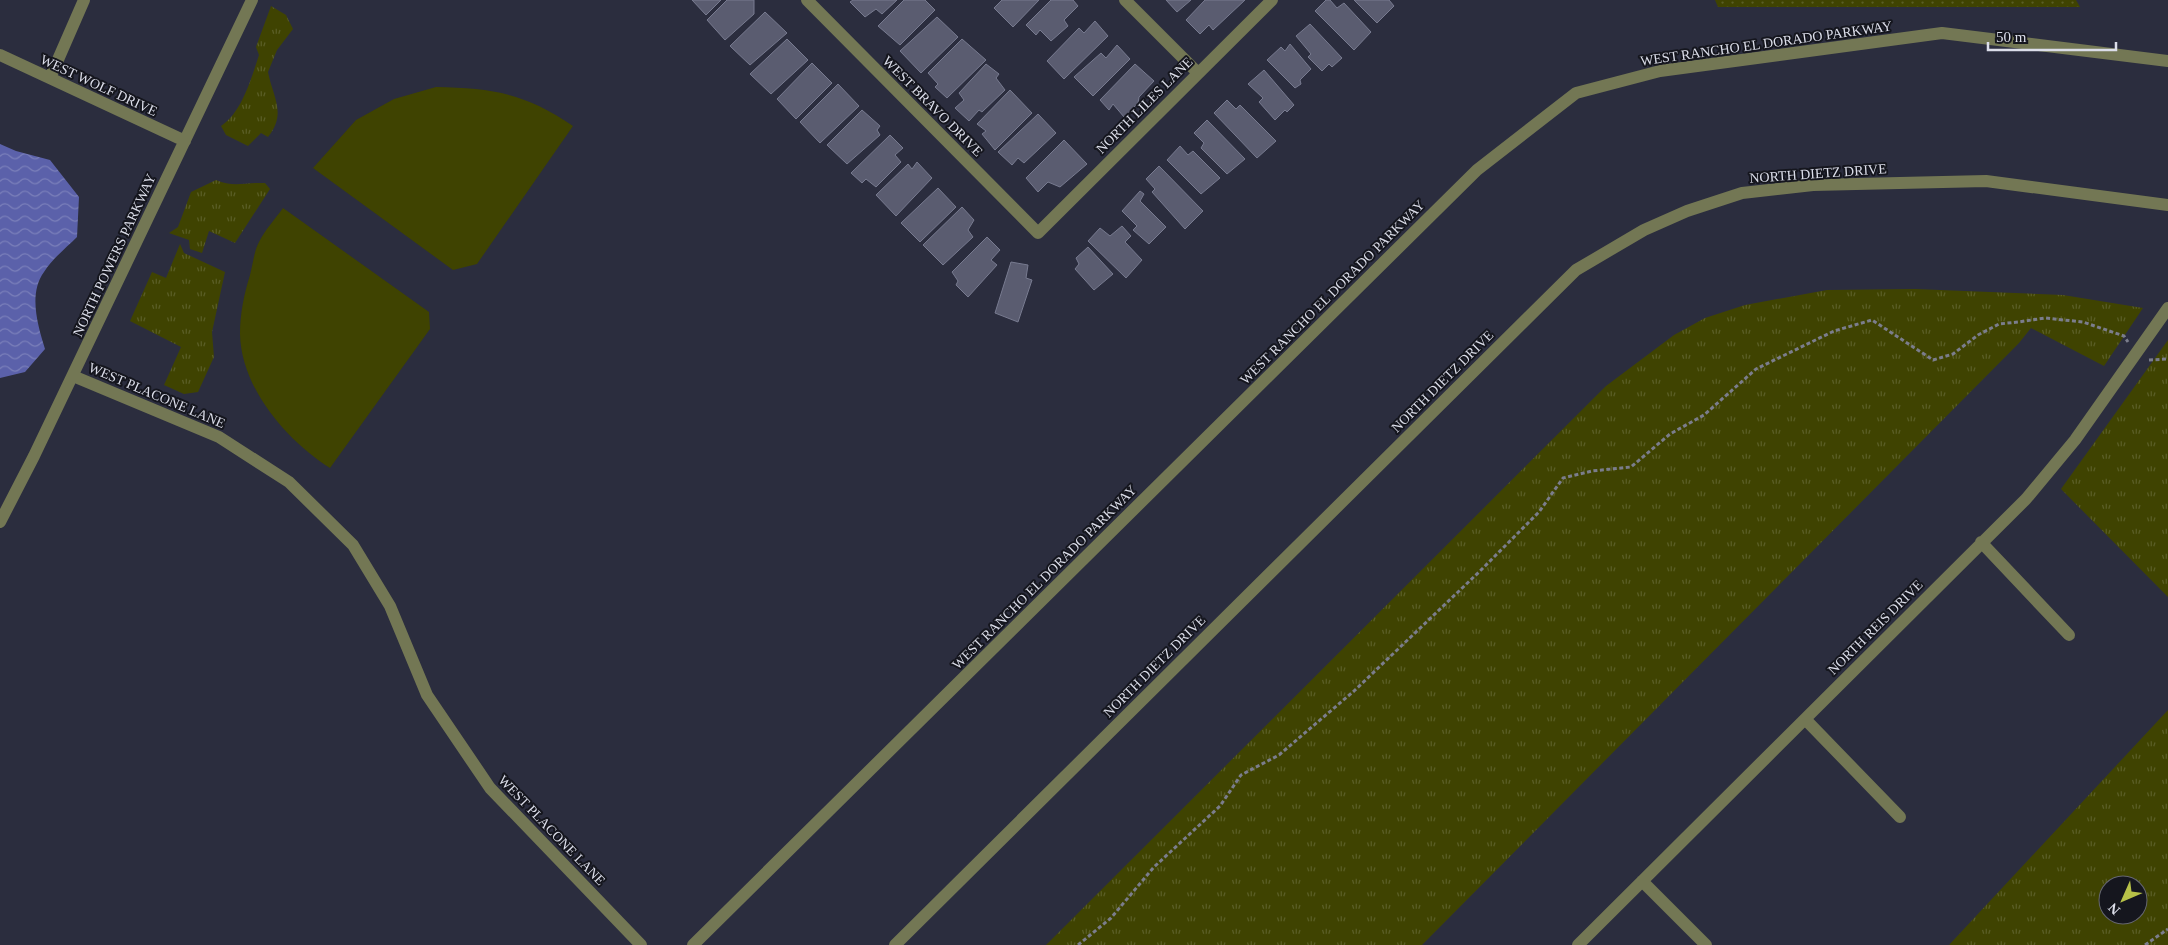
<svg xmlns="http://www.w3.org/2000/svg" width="2168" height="945" font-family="'Times New Roman',serif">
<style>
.grass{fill:url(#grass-tufts);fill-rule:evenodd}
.park{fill:url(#park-dots)}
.pitch{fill:#3f4301}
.water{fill:url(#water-waves)}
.building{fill:#5a5c70;stroke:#787b90}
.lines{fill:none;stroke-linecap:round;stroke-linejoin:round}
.path{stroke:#7b7d8c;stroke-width:3;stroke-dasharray:4 2.5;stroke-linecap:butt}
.minor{stroke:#737754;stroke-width:12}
.labels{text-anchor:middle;stroke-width:4;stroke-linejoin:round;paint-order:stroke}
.street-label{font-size:14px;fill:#dcdeea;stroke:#15161e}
</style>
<defs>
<pattern id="grass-tufts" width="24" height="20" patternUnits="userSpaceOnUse" patternTransform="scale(1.25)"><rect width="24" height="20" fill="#3f4301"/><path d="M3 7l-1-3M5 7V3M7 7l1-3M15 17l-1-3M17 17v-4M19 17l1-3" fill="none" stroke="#5a5e26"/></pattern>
<pattern id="park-dots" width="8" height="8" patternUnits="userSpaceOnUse" patternTransform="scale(1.25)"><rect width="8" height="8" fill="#3f4301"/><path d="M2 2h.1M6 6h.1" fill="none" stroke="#5a5e26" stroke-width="1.8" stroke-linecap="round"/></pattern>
<pattern id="water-waves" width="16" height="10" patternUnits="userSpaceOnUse" patternTransform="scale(1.25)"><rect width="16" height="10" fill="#5b61aa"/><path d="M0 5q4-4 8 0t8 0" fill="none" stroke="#7a7fba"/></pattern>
</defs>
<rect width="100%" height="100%" fill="#2b2d3e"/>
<path class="grass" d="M271,6L286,15L293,29L277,50L268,72C273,98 287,113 268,137L261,133L248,146L226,135L221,126C242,112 251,79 259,55L256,47Z
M216,180C233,188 247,182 265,183L270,189L235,243L209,231L202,253L190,249L189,240L169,233L178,227L191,192Z
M180,244L184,253L225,272L212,332L214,357L198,392L184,394L164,385L181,347L130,321L152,272L166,278Z
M1915,289L2063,295L2143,308L2104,366L2031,328L2019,343L1422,945H1046L1606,386L1674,335L1705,318L1745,305L1827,290Z
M2168,340V597L2061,489Z
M2168,710V945H1949ZM2108,885H2138V915H2108Z"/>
<path class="park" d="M1715,0H2076L2080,7H1718Z"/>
<path class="pitch" d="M436,87C492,88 525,93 573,126L477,264L453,270L313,168L356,120L394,99Z
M283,208L429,312L430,329L330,468C287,441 241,388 240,334C240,314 244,294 250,275C253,264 254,251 259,242C265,230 275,219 283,208Z"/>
<path class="water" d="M0,144L16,151L50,160L79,197L77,237C66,248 52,259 44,272C28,294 38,326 45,349L25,372L0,378Z"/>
<path class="building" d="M692,0H721L706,15Z
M727,0H754V14L725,40L707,20Z
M853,0H897L882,14L876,9L865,17L850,2Z
M904,0H925L935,10L900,45L878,26Z
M1002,0H1039L1013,27L994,8Z
M1051,0H1073L1078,6L1064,20L1068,26L1051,41L1040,30L1036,35L1026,25Z
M1166,0H1191L1177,12Z
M1205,0H1245L1213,30L1209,25L1200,34L1186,20Z
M1326,0H1330L1337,8L1344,3L1371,32L1354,50L1315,11Z
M1354,0H1389L1394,6L1377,23Z
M765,12L787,33L750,65L730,46Z
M937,17L958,37L921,73L900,51Z
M1095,21L1108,36L1064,79L1047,61L1079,28L1084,33Z
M1310,24L1342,58L1332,67L1329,64L1322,71L1308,57L1311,54L1296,36Z
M787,39L808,60L771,94L750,74Z
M962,39L986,60L947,98L935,87L938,84L928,73Z
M1290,44L1311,69L1300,80L1301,84L1295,88L1267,60L1281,47L1285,51Z
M1117,45L1130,59L1093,96L1074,77L1101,53L1106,58Z
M812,63L832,83L796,119L777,99Z
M986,64L999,74L996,78L1005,90L982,112L979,110L969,121L955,108L964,100L959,93Z
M1135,64L1154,81L1139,97L1138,103L1124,117L1113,104L1109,110L1100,100Z
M1264,70L1294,105L1287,112L1285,110L1275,120L1259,102L1263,98L1248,84Z
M838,84L859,106L820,143L800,122Z
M1010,90L1032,113L995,150L982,134L986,131L977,124Z
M1227,100L1236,109L1240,105L1276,141L1257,158L1214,113Z
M862,110L880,126L877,130L880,135L847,164L827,145Z
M1038,114L1056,133L1024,163L1018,158L1012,165L998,152Z
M1207,120L1245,159L1227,174L1201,148L1204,143L1194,133Z
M890,135L903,148L895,155L901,162L876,187L866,179L862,183L851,173Z
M1064,140L1087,164L1060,187L1048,182L1038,192L1026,178Z
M1180,146L1188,155L1193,151L1220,178L1201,194L1167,160Z
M917,162L932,178L896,216L876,195L908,164L912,169Z
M1159,166L1203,211L1185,229L1152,192L1155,189L1146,179Z
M938,188L956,207L920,242L901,223Z
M1140,191L1144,194L1140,201L1166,227L1149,244L1133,230L1137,226L1122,211Z
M962,207L974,220L968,230L973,237L943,265L923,245Z
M1122,226L1131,236L1125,242L1142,260L1126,278L1088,241L1100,228L1110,236Z
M987,237L1000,250L991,260L997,265L968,297L956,285L958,281L952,272Z
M1088,247L1113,274L1094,290L1075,269L1079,264L1076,258Z
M1011,262L1028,265L1026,278L1032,280L1018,322L995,313Z"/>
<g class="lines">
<path class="path" d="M2149,360L2168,359
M1078,945L1111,918L1154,867L1220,806L1241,775L1279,755L1354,691L1479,572L1539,512L1563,478L1592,471L1631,467L1670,434L1704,415L1756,369L1834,331L1872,320L1933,360L1953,354L1978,335L1999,324L2018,322L2045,318L2083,322L2124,336L2128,342
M2145,945L2168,929"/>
<path class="minor" d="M807,0L1038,233L1272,0
M1125,0L1198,73
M0,55L185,141
M50,78L84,0
M73,376L219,437L289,482L353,545L390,606L427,695L490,788L641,945
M0,522L34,456L252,0
M1981,542L2069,635
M1805,719L1900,817
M1642,881L1706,945
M693,945L1477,170L1576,93L1660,71L1942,33L2168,61
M895,945L1576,270L1644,230L1687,211L1742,193L1813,185L1986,181L2168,205
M1578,945L2026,499L2075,440L2168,308"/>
</g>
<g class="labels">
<g class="street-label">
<text transform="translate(1766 43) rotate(-8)" y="5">WEST RANCHO EL DORADO PARKWAY</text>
<text transform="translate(99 85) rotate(25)" y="5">WEST WOLF DRIVE</text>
<text transform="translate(1144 105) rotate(-45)" y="5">NORTH LILES LANE</text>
<text transform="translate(933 106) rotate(45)" y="5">WEST BRAVO DRIVE</text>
<text transform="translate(1818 173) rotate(-4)" y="5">NORTH DIETZ DRIVE</text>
<text transform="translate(114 255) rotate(-65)" y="5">NORTH POWERS PARKWAY</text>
<text transform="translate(1332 292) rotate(-45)" y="5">WEST RANCHO EL DORADO PARKWAY</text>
<text transform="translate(1442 381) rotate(-45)" y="5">NORTH DIETZ DRIVE</text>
<text transform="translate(157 395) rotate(23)" y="5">WEST PLACONE LANE</text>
<text transform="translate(1044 577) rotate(-45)" y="5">WEST RANCHO EL DORADO PARKWAY</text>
<text transform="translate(1875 627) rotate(-45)" y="5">NORTH REIS DRIVE</text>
<text transform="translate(1154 666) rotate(-45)" y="5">NORTH DIETZ DRIVE</text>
<text transform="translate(552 830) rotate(46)" y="5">WEST PLACONE LANE</text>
</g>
</g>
<g transform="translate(2123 900) rotate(225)"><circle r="24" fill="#15161e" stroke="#656670"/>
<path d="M0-4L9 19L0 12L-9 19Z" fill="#b7c148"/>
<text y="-8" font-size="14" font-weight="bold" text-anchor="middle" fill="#dcdeea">N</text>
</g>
<path d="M1988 42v8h128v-8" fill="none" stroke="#dcdeea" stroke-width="2.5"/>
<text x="1996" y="42" font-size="15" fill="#dcdeea" stroke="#15161e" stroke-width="4" paint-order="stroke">50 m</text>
</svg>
